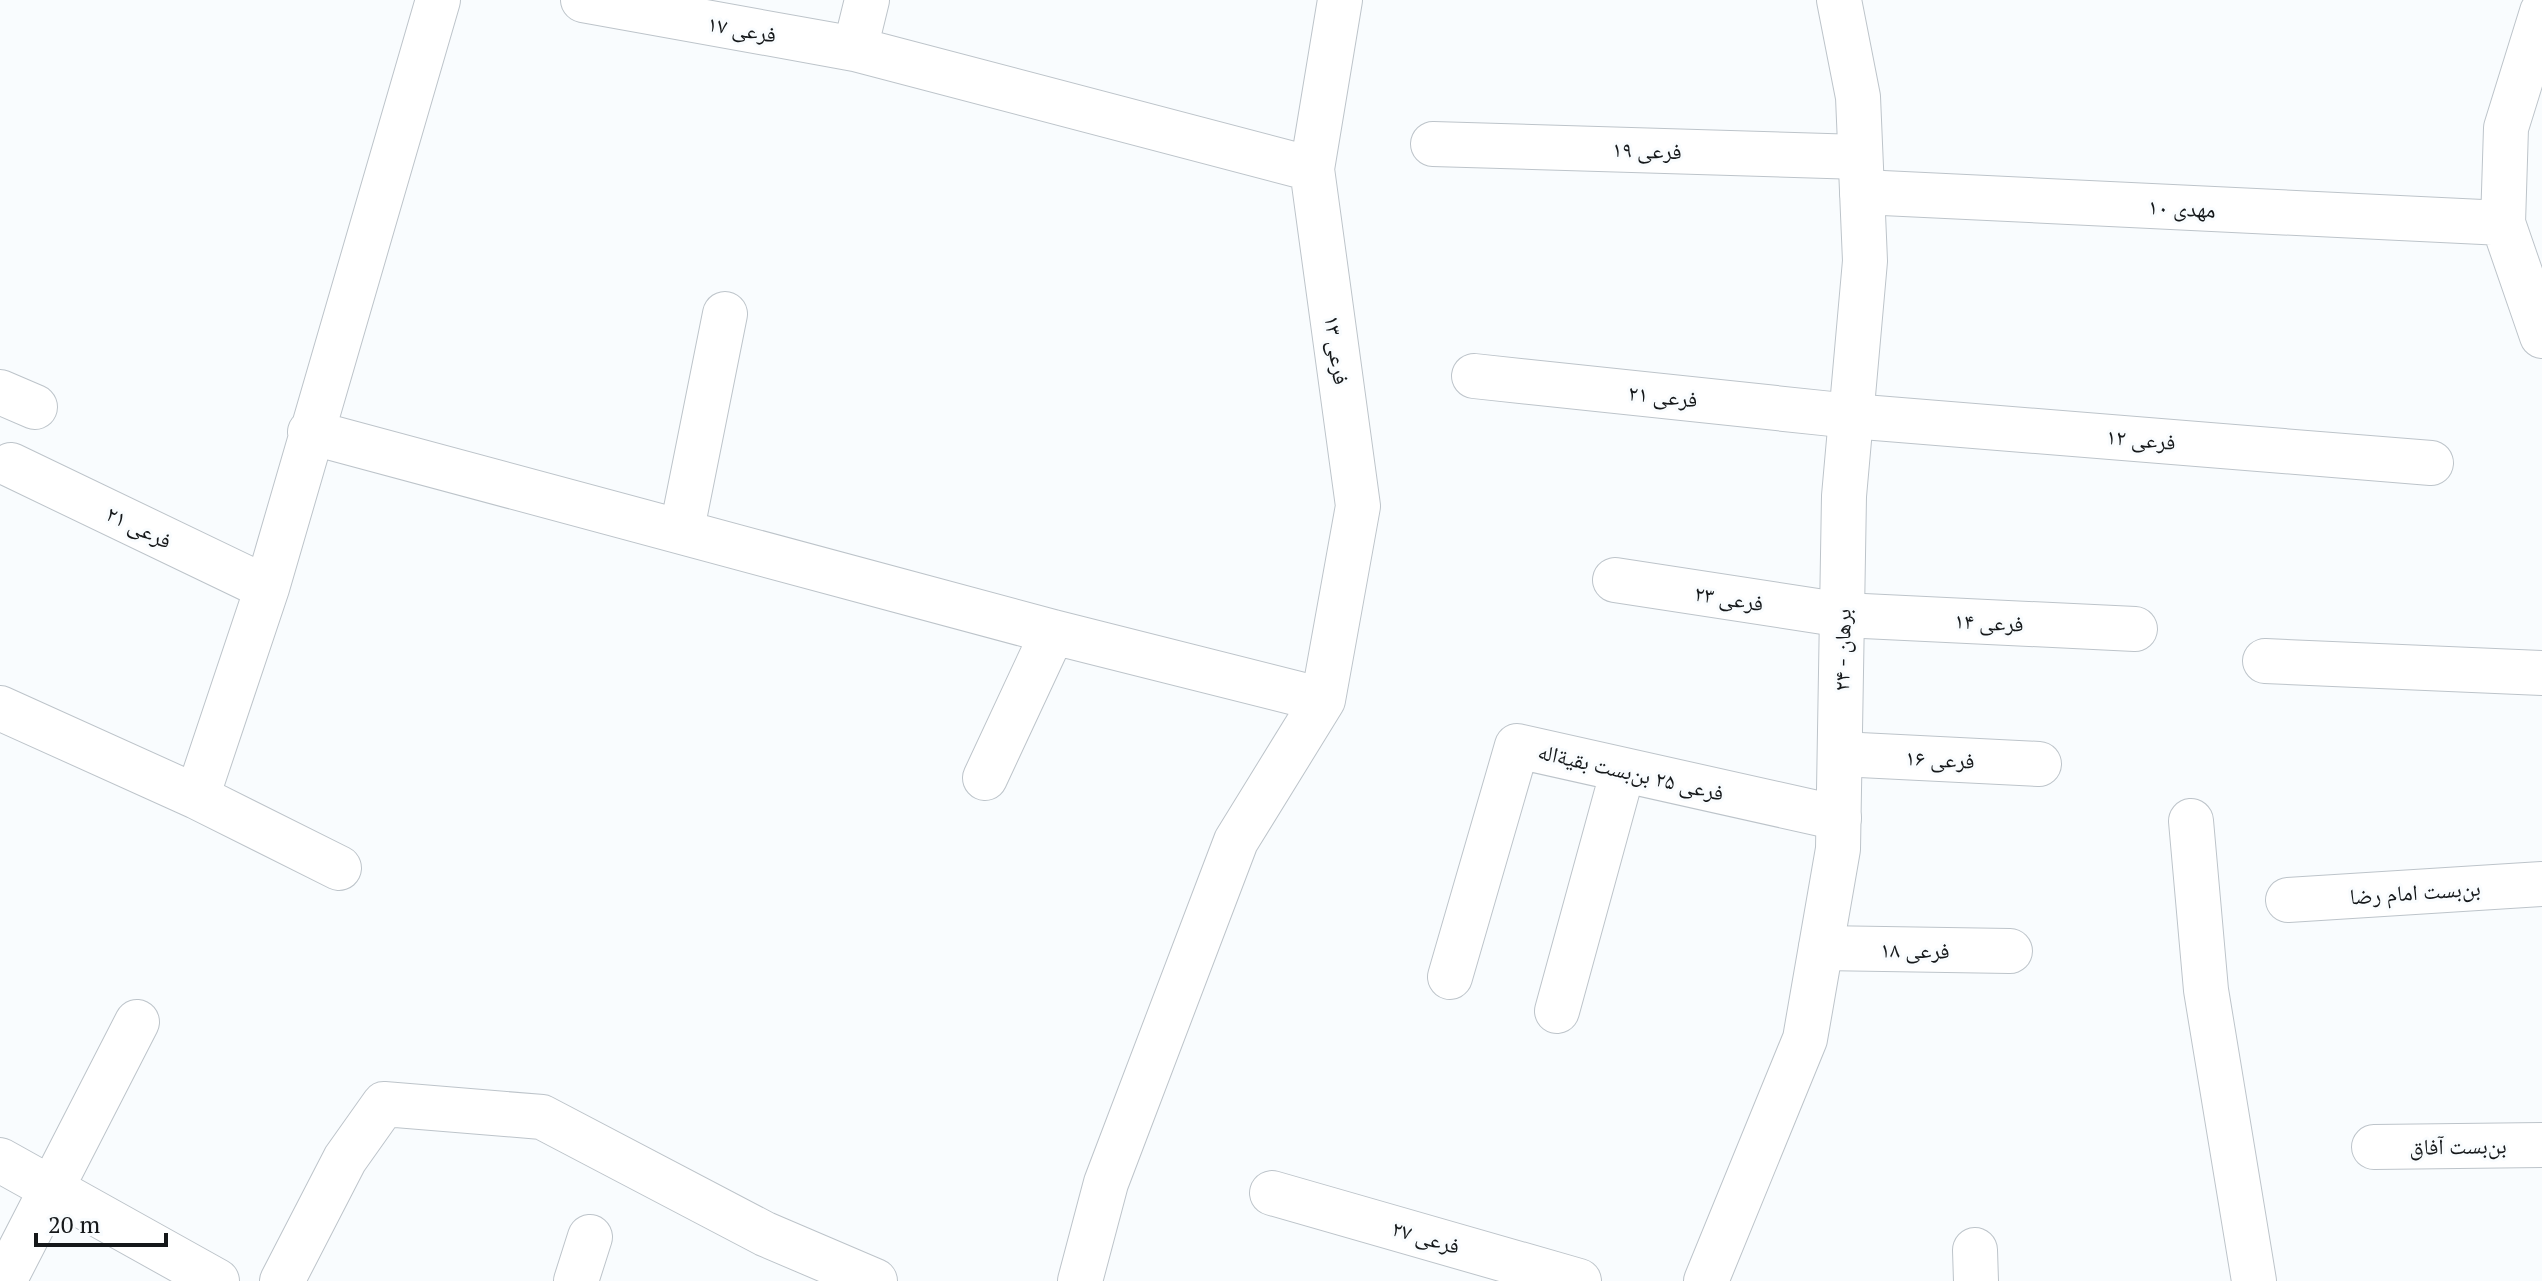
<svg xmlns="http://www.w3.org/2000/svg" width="2542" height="1281" font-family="'PT Serif','Noto Naskh Arabic',serif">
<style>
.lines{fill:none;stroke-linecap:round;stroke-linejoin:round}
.minor-casing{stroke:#bdc4ca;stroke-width:46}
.tertiary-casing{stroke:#bdc4ca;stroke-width:46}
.minor{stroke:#fff;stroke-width:44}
.tertiary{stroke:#fff;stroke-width:44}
.labels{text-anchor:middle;stroke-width:6;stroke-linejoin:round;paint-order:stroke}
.street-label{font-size:22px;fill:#15181a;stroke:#f9fcfe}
</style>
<rect width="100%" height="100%" fill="#f9fcfe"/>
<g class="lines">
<g class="minor-casing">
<path id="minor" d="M583,0L855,49L1312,169
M2542,12L2506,128L2503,223L2542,336
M855,49L867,0
M1433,144L1860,157
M1862,192L2503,223
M1474,376L1851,416L2431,463
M0,392L35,407
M310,432L1053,632L1323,700
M11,465L267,588
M682,529L725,314
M1615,580L1843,615L2135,629
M2265,661L2542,673
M0,708L197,797L339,868
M1840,754L2039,764
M985,778L1053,632
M197,797L267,588L438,0
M2191,821L2206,990L2254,1281
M2288,900L2542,884
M1821,948L2010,951
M1450,977L1517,746L1839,818
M1557,1011L1623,770
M2374,1147L2542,1145
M0,1160L217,1281
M1272,1193L1579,1281
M1975,1250L1976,1281
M4,1281L137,1022
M282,1281L345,1159L384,1104L542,1117L765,1234L875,1281
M576,1281L590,1237
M1080,1281L1106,1183L1236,841L1323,700L1358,506L1312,169L1340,0"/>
</g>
<g class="tertiary-casing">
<path id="tertiary" d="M1706,1281L1805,1039L1838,849L1844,496L1865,261L1858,97L1839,0"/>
</g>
<use href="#minor" class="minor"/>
<use href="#tertiary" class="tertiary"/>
</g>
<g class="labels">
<g class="street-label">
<text transform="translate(742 29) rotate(10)" y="8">فرعی ۱۷</text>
<text transform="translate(1647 150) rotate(2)" y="8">فرعی ۱۹</text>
<text transform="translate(2182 208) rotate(3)" y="8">۱۰ مهدی</text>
<text transform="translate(1337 350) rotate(82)" y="8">فرعی ۱۳</text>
<text transform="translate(1663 396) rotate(6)" y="8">فرعی ۲۱</text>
<text transform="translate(2141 439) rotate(5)" y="8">فرعی ۱۲</text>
<text transform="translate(139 527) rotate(26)" y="8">فرعی ۲۱</text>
<text transform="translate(1729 598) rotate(9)" y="8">فرعی ۲۳</text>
<text transform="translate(1989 622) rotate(3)" y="8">فرعی ۱۴</text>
<text transform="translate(1842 650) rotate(-89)" y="8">۲۴ - برهان</text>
<text transform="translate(1940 759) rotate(3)" y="8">فرعی ۱۶</text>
<text transform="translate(1631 772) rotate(13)" y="8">فرعی ۲۵ بن‌بست بقیة‌اله</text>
<text transform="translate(2415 892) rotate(-4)" y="8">بن‌بست امام رضا</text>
<text transform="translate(1915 950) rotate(1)" y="8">فرعی ۱۸</text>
<text transform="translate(2458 1146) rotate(-1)" y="8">بن‌بست آفاق</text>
<text transform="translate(1426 1237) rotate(16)" y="8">فرعی ۲۷</text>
</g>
</g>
<path d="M36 1233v12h130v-12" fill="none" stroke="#15181a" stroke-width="4"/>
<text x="48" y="1233" font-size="24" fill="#15181a" stroke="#f9fcfe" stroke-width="6" paint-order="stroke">20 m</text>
</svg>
